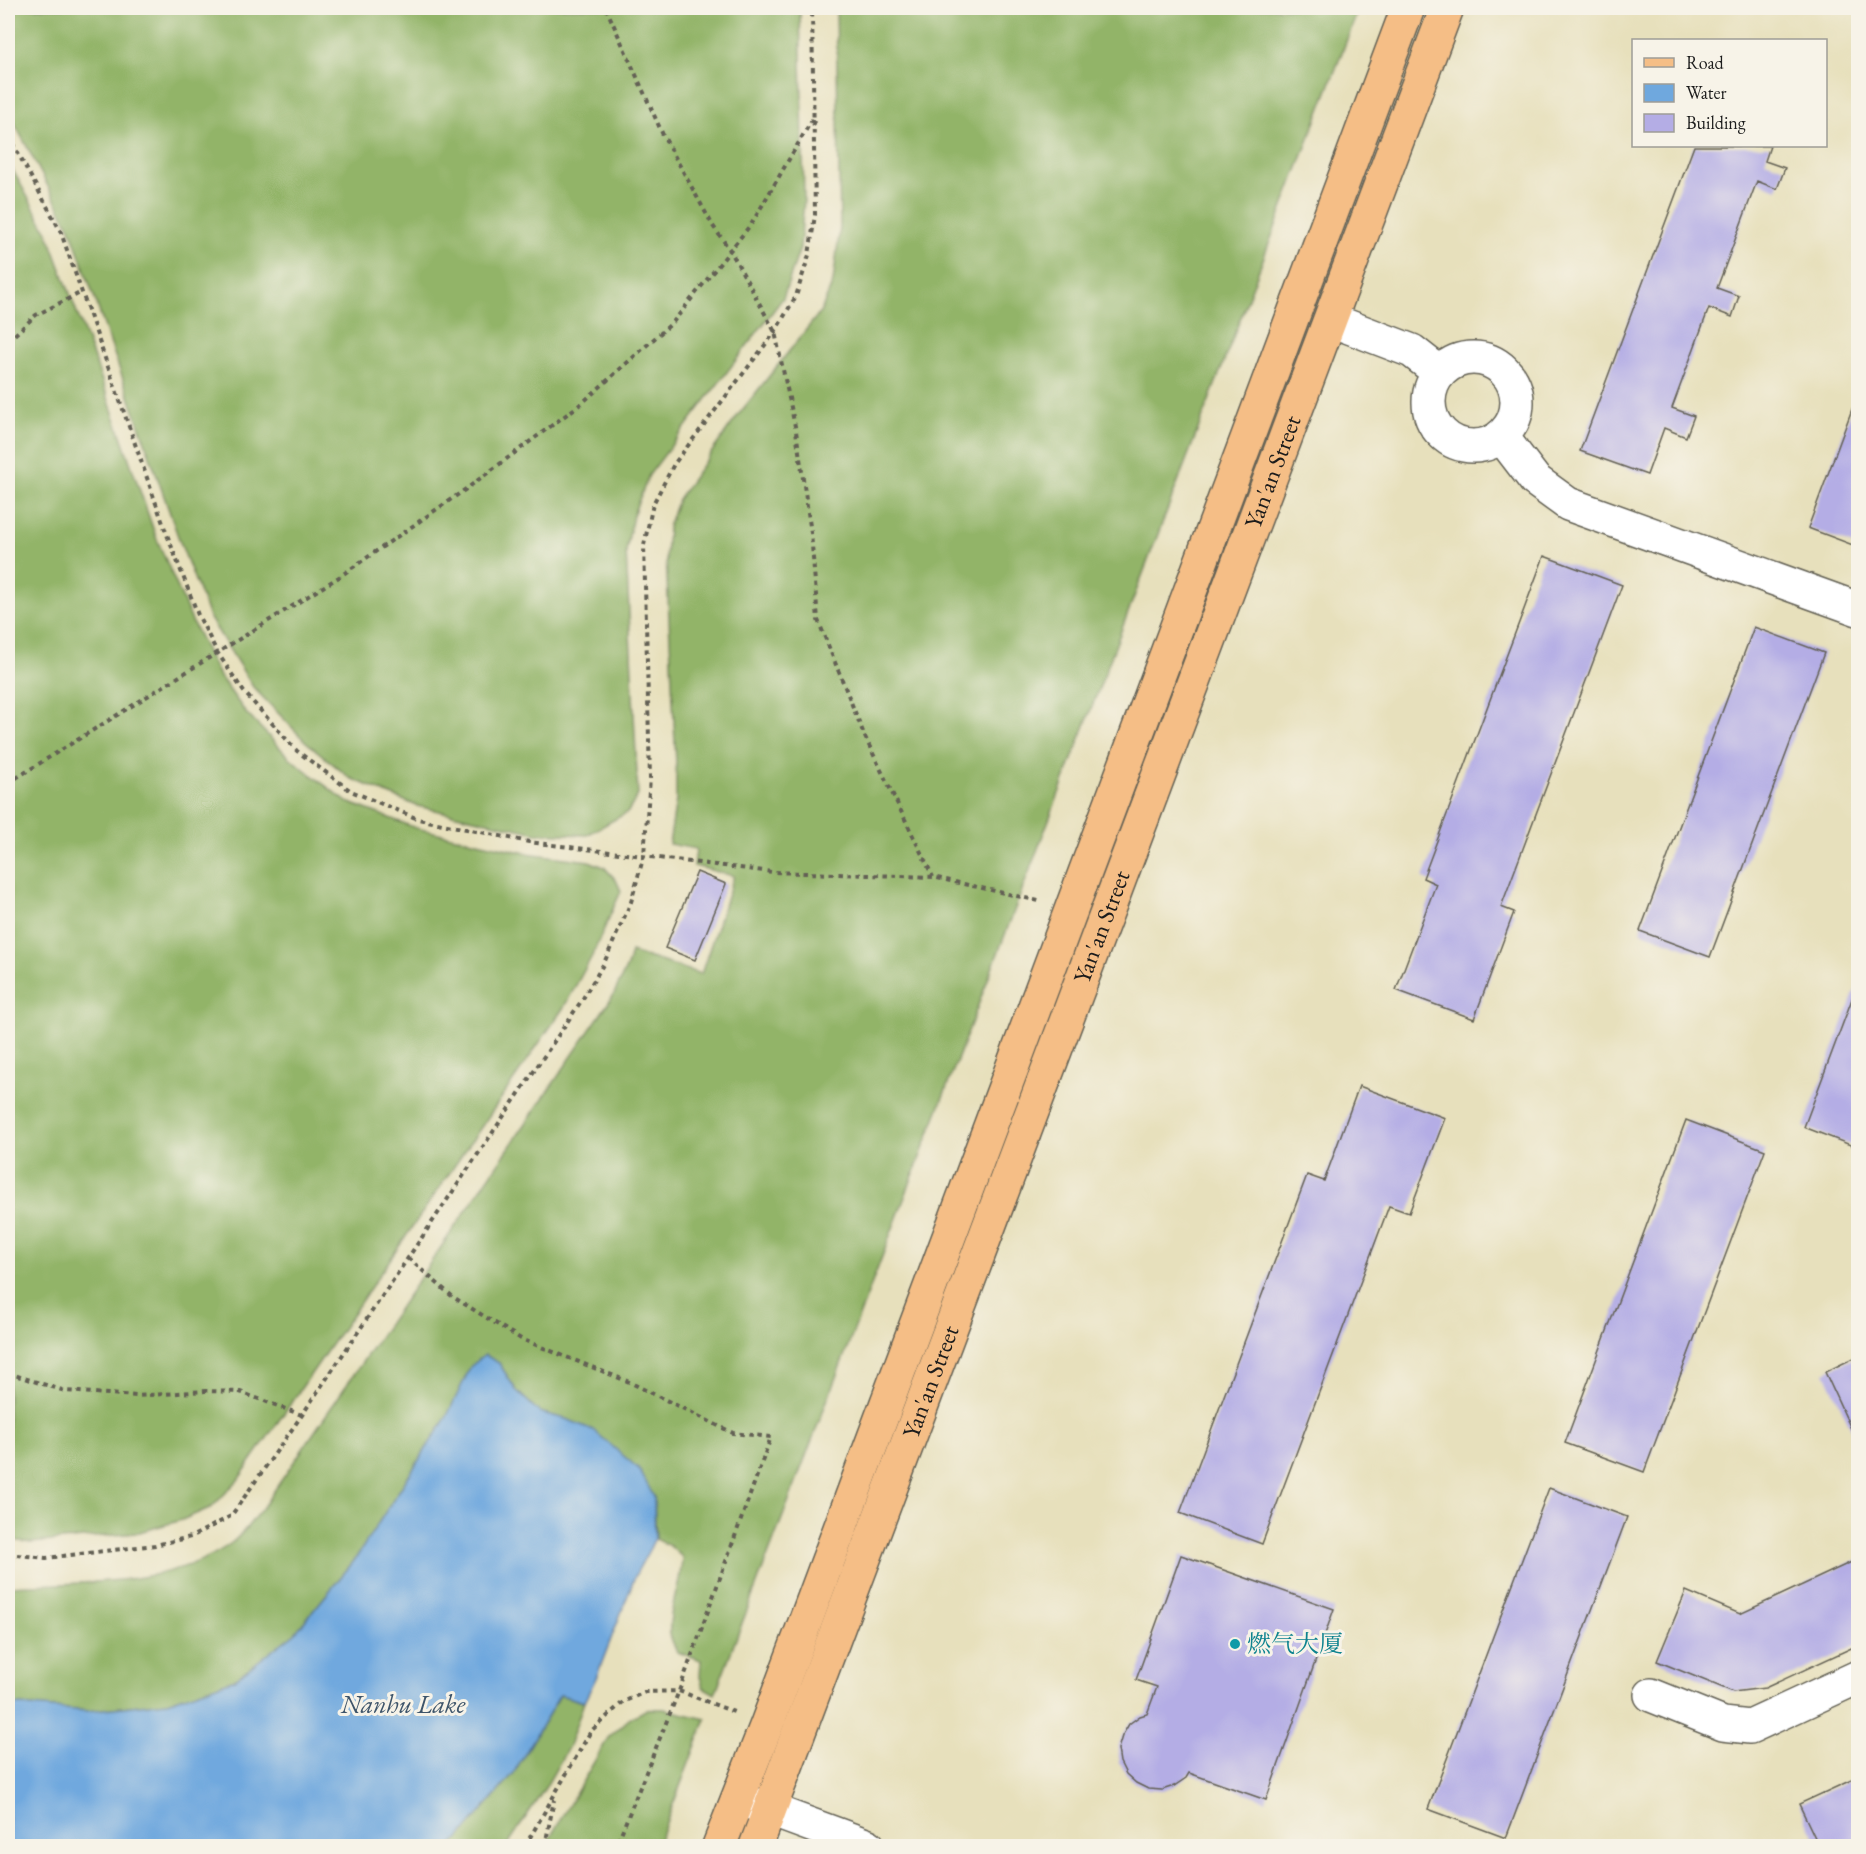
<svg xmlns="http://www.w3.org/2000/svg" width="1866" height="1854" font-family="'EB Garamond','Noto Serif SC',serif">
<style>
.forest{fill:#92b468;stroke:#576842;stroke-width:1.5}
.water{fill:#6fa8de;stroke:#46627d;stroke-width:1.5}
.building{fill:#b4ade5}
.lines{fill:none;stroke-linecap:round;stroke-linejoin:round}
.minor-casing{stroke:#636154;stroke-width:36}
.major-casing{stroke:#636154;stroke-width:36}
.path{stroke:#636154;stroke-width:4;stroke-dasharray:4.5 4.5;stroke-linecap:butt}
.minor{stroke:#fff;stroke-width:33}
.major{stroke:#f5be86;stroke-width:33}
.culture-dot{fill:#0f9aa8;stroke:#f7f3e8;stroke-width:2}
.labels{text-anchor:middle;stroke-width:6;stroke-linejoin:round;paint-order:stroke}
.street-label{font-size:24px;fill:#1c1c1c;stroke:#f7f3e8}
.culture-label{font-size:24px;fill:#0d838f;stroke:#f7f3e8;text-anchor:start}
.water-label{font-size:26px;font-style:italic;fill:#3d546a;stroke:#f7f3e8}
</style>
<rect width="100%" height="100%" fill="#f7f3e8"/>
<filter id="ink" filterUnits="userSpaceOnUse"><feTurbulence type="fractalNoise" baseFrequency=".0167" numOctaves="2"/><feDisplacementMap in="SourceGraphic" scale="12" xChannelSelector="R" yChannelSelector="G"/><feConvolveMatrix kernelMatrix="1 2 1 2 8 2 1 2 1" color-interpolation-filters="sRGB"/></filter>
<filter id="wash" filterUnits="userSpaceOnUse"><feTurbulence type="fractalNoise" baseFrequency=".008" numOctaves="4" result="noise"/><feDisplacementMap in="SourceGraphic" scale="24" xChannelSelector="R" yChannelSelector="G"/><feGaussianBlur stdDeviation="1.35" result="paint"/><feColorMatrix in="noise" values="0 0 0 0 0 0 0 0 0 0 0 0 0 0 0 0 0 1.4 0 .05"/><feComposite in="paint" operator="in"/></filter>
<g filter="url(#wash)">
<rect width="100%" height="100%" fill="#e7e0bc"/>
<path class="forest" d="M8,8H800L804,200L800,248L783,298L649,475L633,515L626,551L638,795L628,812L587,835L536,833L417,806L350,778L305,741L253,687L209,617L180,542L70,228L8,111Z
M836,8H1359L715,1694L703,1687L700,1677L701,1660L677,1652C674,1646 671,1639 670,1634C668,1609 682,1582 682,1557L670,1546L656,1539L654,1497L569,1420L539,1412L516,1390L499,1363L471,1366L446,1418L354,1561L295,1633L235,1679L167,1702L87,1711L8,1704V1586C79,1582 170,1587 230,1544C242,1536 251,1521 261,1510L613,996L628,964L631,952L701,974L734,876L694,866L696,849L669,844L676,800V764L666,557L668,527L678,499L739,414L821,311L833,282L840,227Z
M8,161L48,234L100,375L156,537L192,621L218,674L246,713L291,759L347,802L416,828L526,853L589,861L604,867L616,880L621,891L592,956L564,1007L238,1480L212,1507L182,1520L136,1533L31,1543L8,1539Z
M560,1695L584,1702L569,1746L545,1788L507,1846H449L459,1838L513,1774Z
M647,1709H664L706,1719L657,1846H545L608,1738L629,1719Z"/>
<path class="water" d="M485,1355L499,1363L516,1390L539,1412L569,1420L593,1430L639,1469L654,1497L655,1539L636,1574L596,1678L584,1702L560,1695L513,1774L459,1838L449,1846H8V1704L87,1711L167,1702L235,1679L295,1633L354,1561L446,1418L471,1366Z"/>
<g id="blocks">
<path class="building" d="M1694,146H1770L1765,161L1785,168L1777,189L1757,181L1717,288L1739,296L1732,317L1709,308L1672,408L1694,416L1686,437L1664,428L1647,475L1580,451Z
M1858,393V547L1808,528Z
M1544,556L1622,585L1501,907L1514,912L1474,1019L1396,990L1436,884L1423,878Z
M1754,627L1824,653L1710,957L1640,931Z
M697,872L726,884L695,960L665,948Z
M1858,983V1148L1804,1127Z
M1359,1086L1445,1118L1409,1213L1389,1206L1262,1544L1180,1513L1307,1175L1324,1181Z
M1686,1120L1765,1150L1644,1472L1565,1443Z
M1858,1356V1432L1854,1435L1825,1372Z
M1549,1488L1627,1517L1506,1838L1428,1809Z
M1181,1555L1334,1609L1266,1800L1189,1773L1186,1778L1174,1786L1162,1790L1148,1789L1136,1783L1126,1774L1120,1762L1118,1749L1122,1736L1129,1724L1140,1716L1147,1714L1157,1687L1136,1680Z
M1858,1559V1645L1765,1688L1733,1692L1657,1661L1686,1591L1740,1614Z
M1858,1777V1846H1819L1799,1804Z"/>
</g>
</g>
<g filter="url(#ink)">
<use href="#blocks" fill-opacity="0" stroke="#636154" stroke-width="1.5"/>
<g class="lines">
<g class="minor-casing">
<path id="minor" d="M1331,320L1412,351L1440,373
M1429 402a44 44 0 1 1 88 0a44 44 0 1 1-88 0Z
M1502,437L1535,480L1568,504L1858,609
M1651,1695L1723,1724L1750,1727L1858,1677
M743,1800L868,1846"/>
</g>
<g class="major-casing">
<g id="major">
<path d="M719,1846L767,1724L1408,8"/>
<path id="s1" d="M756,1846L1447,8"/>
</g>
</g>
<path class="path" d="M606,8L663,135L713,226L730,250L775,332L796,431L811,533L818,620L865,737L933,877
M8,135L60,230L166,532L198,615L217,652L244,692L297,751L351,791L418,819L529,842L772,872L933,877L1039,901
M8,341L36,315L82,292
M8,783L339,577L466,489L582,403L673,322L752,223L813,118
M408,1258L453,1297L521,1339L627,1381L733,1433L771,1437L679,1691L616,1846
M8,1373L65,1391L137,1396L205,1391L240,1392L302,1415
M8,1554L46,1558L155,1545L191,1537L231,1516L302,1415L582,1000L604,963L631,902L644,855L650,778L644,545L653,504L674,464L775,332L796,296L809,255L815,215L812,8
M525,1846L591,1731L623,1702L645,1692L679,1691L734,1712
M545,1846L554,1800"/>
<use href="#minor" class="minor"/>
<use href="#major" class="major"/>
</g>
</g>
<circle class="culture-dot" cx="1235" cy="1644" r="6"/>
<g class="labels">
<g class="street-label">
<text dy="8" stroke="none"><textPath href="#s1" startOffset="1468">Yan'an Street</textPath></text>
<text dy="8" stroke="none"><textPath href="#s1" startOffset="982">Yan'an Street</textPath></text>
<text dy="8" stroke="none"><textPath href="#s1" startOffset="496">Yan'an Street</textPath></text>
</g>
<g class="culture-label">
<text x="1247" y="1652">燃气大厦</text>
</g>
<g class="water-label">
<text x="403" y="1713">Nanhu Lake</text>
</g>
</g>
<rect width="1866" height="1854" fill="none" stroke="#f7f3e8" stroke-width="30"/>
<rect x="1632" y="39" width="195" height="108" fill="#f7f3e8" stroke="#9f9d96" stroke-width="1.5"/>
<rect x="1644" y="58" width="30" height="9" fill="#f5be86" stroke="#9f9d96" stroke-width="1.5"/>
<text x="1686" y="69" font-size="18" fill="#1c1c1c">Road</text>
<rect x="1644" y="84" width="30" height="18" fill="#6fa8de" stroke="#9f9d96" stroke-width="1.5"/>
<text x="1686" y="99" font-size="18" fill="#1c1c1c">Water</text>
<rect x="1644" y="114" width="30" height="18" fill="#b4ade5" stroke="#9f9d96" stroke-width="1.5"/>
<text x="1686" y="129" font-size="18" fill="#1c1c1c">Building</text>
</svg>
